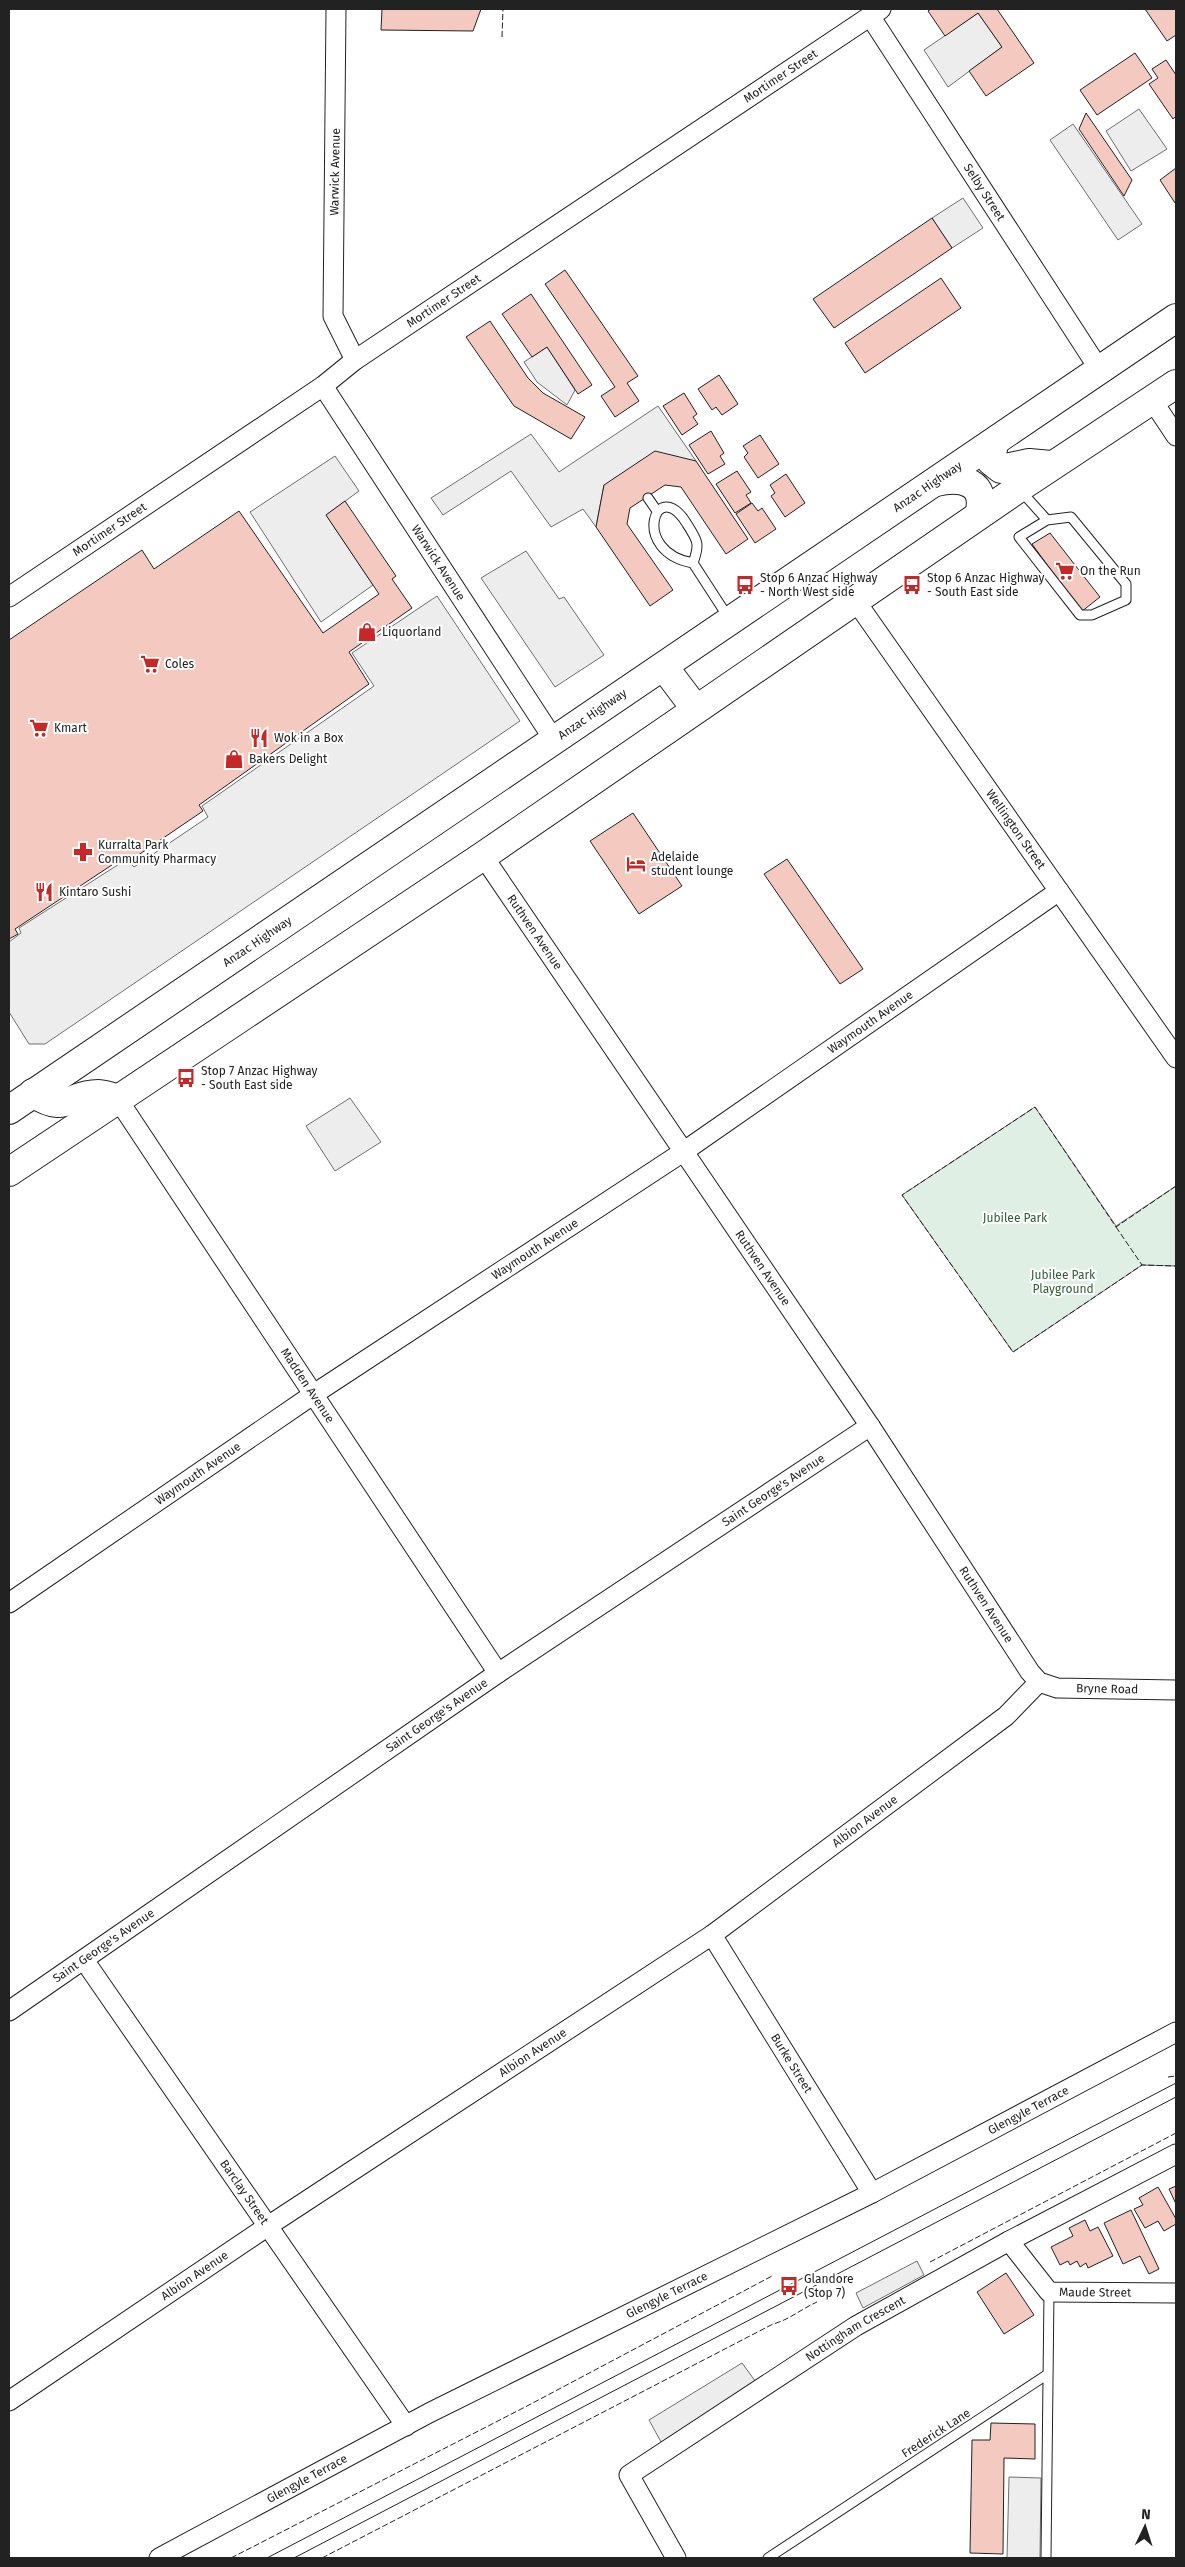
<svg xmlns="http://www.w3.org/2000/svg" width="1185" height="2567" font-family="'Fira Sans',sans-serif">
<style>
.green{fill:#e0efe3;stroke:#6f6f6f}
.parking{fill:#ededed;stroke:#6f6f6f}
.building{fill:#f3c9c0;stroke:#222}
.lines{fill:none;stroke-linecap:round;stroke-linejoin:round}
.lane-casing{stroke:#222;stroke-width:11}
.street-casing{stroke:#222;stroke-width:21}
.highway-casing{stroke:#222;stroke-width:30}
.lane{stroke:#fff;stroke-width:9}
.street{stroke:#fff;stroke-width:19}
.highway{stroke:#fff;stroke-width:28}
.tram{stroke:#222;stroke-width:1}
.fence{stroke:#222;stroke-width:1;stroke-dasharray:6 2.5;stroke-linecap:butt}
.labels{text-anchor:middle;stroke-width:4;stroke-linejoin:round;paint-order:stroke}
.street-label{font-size:12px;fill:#222;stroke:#fff}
.poi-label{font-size:12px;fill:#222;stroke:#fff;text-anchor:start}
.park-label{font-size:12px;fill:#2f5e38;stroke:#fff}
</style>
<rect width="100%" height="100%" fill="#fff"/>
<path class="green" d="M1035,1107L1116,1226L1176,1186V1266L1142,1265L1013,1352L902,1195Z"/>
<path class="parking" d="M978,13L1002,47L948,87L924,50Z
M1139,109L1167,149L1131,171L1106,131Z
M1073,124L1142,224L1118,240L1050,140Z
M963,198L983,228L952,248L932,218Z
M547,347L575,390L567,405L537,382L524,362Z
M658,406L696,461L604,485L596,527L583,509L551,527L511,471L443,515L431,498L531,434L559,472Z
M335,456L359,491L326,515L373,585L321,622L250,512Z
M526,551L559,599L564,597L604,655L555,687L481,578Z
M437,596L520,721L45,1044H29L9,1012V942L21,933L19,928L127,859L134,867L208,817L202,806L374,686L352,653Z
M350,1098L381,1142L335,1171L306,1126Z
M917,2261L924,2275L863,2308L856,2293Z
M742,2363L761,2389L666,2451L649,2420Z
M1009,2477L1041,2478L1040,2558H1007Z"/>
<path class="building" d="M382,9H481L473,31L381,30Z
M931,9H997L1034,63L986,96L969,71L1002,47L978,13L945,36L928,11Z
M1145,9H1176V35L1167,41Z
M1135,53L1152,78L1097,115L1080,90Z
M1166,60L1176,75V116L1173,119L1149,84L1158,78L1152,69Z
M1086,113L1132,180L1124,196L1079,129Z
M1176,168V202L1175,203L1160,180Z
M932,218L952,248L834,328L813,299Z
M565,270L638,376L627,383L639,401L615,417L601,396L615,387L545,284Z
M941,278L961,308L865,373L845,343Z
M531,294L592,385L578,394L547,347L532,357L502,314Z
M490,321L528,378L543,393L585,417L571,439L514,406L466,337Z
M719,375L738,404L722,415L716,407L712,410L698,389Z
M684,393L697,414L693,417L698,424L682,435L663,406Z
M711,431L724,453L720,456L725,464L708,474L689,445Z
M760,435L779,464L758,478L744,457L748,453L743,446Z
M655,451L696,461L748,539L726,554L681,487L665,485L630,508L627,524L673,590L650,606L596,527L604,485Z
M737,471L751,492L746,495L751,503L735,513L716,484Z
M786,474L805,503L785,517L771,496L775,493L770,485Z
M345,501L396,576L392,579L412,608L349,652L369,684L199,805L203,811L131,860L127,855L15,929L18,934L9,939V640L142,550L154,569L239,511L323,633L379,594L326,515Z
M752,503L758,511L762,508L776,529L755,543L736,514Z
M1050,533L1100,597L1081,612L1032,544Z
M633,813L682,886L639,914L590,841Z
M787,859L863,969L840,984L764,874Z
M1176,2186V2204L1169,2189Z
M1158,2187L1176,2219V2224L1164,2231L1158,2221L1145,2228L1134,2209L1143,2205L1139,2198Z
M1131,2210L1159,2269L1149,2274L1140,2256L1123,2264L1104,2223Z
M1085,2220L1090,2231L1098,2227L1113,2256L1088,2268L1086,2263L1080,2267L1077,2261L1070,2265L1068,2261L1060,2265L1051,2247L1073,2236L1069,2228Z
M1006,2273L1034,2315L1004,2334L977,2292Z
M991,2423L1035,2424V2459L1004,2458L1003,2554L970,2553L972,2440H990Z"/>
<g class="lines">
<g class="lane-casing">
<path id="lane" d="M1020,490L1047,520L1071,517L1126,584V600L1092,615H1080L1019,537L1047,520
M648,498L657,511
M693,563C629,552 656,473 687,524C698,541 700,544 693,563L728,617
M768,2558L1048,2374
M1046,2558L1049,2292"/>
</g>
<g class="street-casing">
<g id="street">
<path d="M336,9L333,316L355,360"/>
<path id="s1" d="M870,16L1099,369"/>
<path id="s2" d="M323,386L554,740"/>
<path d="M1152,400L1176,436"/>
<path id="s3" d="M9,597L323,386L355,360L881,9"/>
<path id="s4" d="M855,600L1176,1058"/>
<path id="s5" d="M483,856L870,1426L1030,1672L1039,1682L1057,1688L1176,1690"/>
<path id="s6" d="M117,1098L498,1673"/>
<path id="s7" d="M9,1603L314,1394L683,1152L1059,891"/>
<path id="s8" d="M712,1935L872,2193"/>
<path id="s9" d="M84,1960L406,2426"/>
<path id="s10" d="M9,2011L498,1673L870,1426"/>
<path id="s11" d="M1009,2241L1049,2292L1176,2293"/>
<path id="s12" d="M9,2401L268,2226L712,1935L1006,1716L1039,1682"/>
<path id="s13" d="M159,2558L429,2413L872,2193L1176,2032"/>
<path id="s14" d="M676,2558L629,2475L856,2326L1009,2241L1176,2154"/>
</g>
</g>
<g class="highway-casing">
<g id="highway">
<path d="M994,443L991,461L1001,469L1029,463L1051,465"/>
<path d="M936,482C962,476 988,482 979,515"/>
<path d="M664,667L695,708"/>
<path d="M33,1093C66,1115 69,1094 98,1094C104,1094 111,1097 117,1098"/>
<path id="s15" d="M9,1110L1176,318"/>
<path d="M9,1172L483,856L1019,488L1176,384"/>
</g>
</g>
<use href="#lane" class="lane"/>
<use href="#street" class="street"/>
<use href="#highway" class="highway"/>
<path class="tram" d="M267,2558L1176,2083
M294,2558L1176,2097"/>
<path class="fence" d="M502,37L503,9
M1176,1186L1116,1227L1035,1107L902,1195L1013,1352L1142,1265L1176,1266
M1116,1227L1142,1265
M1168,2077L1176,2076
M930,2262L1176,2133
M231,2558L529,2405L772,2276
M322,2558L773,2324C789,2320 801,2309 817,2302"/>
</g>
<defs>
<g id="supermarket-bare" transform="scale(1.5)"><path d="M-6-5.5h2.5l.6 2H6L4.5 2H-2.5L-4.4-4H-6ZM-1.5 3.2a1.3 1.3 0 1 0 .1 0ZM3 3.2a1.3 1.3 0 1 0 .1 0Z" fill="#c62828" stroke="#fff" stroke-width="2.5" paint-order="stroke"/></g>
<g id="bus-bare" transform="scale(1.5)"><path d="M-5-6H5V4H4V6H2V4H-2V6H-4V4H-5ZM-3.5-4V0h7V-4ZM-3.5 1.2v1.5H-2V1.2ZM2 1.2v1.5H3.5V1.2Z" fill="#c62828" stroke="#fff" stroke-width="2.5" paint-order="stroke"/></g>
<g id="shop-bare" transform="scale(1.5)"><path d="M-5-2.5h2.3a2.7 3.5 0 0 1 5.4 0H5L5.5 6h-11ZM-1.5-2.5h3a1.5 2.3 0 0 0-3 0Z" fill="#c62828" stroke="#fff" stroke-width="2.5" paint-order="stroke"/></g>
<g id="restaurant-bare" transform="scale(1.5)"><path d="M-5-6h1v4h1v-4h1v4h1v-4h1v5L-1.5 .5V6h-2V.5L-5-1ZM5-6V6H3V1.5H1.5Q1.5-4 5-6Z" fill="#c62828" stroke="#fff" stroke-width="2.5" paint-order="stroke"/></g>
<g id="pharmacy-bare" transform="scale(1.5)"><path d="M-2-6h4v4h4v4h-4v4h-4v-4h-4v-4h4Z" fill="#c62828" stroke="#fff" stroke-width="2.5" paint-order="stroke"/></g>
<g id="hotel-bare" transform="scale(1.5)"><path d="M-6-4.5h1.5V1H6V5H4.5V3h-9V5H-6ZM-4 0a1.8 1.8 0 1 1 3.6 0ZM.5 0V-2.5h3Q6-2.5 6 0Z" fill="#c62828" stroke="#fff" stroke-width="2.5" paint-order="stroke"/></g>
</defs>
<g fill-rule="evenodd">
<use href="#supermarket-bare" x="1065" y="571"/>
<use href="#bus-bare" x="745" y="585"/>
<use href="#bus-bare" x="912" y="585"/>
<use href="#shop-bare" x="367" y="632"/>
<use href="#supermarket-bare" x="150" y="664"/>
<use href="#supermarket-bare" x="39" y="728"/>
<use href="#restaurant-bare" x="259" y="738"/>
<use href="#shop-bare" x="234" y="759"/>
<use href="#pharmacy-bare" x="83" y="852"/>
<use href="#hotel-bare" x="636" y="864"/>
<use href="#restaurant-bare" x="44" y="892"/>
<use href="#bus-bare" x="186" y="1078"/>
<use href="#bus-bare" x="789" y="2286"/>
</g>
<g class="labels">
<g class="street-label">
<text dy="4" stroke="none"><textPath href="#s3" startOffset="931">Mortimer Street</textPath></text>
<text transform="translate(335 172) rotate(-89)" y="4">Warwick Avenue</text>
<text dy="4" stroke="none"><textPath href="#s1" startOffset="210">Selby Street</textPath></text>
<text dy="4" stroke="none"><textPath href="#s3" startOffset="526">Mortimer Street</textPath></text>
<text dy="4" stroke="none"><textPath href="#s15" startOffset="1110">Anzac Highway</textPath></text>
<text dy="4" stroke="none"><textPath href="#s3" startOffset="121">Mortimer Street</textPath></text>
<text dy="4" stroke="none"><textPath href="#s2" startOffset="211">Warwick Avenue</textPath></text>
<text dy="4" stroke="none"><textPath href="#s15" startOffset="705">Anzac Highway</textPath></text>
<text dy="4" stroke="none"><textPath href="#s4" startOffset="280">Wellington Street</textPath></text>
<text dy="4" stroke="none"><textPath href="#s5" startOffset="92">Ruthven Avenue</textPath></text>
<text dy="4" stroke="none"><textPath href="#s15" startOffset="300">Anzac Highway</textPath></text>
<text dy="4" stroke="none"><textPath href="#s7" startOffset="1039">Waymouth Avenue</textPath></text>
<text dy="4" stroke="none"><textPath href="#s7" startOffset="634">Waymouth Avenue</textPath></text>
<text dy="4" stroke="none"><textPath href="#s5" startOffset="498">Ruthven Avenue</textPath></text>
<text dy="4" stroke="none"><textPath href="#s6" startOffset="345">Madden Avenue</textPath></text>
<text dy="4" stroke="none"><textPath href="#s7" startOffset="229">Waymouth Avenue</textPath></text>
<text dy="4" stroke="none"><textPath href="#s10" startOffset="925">Saint George's Avenue</textPath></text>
<text dy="4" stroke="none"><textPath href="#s5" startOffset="902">Ruthven Avenue</textPath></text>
<text dy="4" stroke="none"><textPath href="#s5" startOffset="1065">Bryne Road</textPath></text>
<text dy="4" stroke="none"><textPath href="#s10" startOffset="520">Saint George's Avenue</textPath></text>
<text dy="4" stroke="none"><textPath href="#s12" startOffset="1034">Albion Avenue</textPath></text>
<text dy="4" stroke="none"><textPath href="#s10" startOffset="115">Saint George's Avenue</textPath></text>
<text dy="4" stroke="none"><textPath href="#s12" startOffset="629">Albion Avenue</textPath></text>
<text dy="4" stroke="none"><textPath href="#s8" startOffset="151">Burke Street</textPath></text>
<text dy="4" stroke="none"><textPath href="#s13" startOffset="978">Glengyle Terrace</textPath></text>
<text dy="4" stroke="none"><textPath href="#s9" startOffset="282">Barclay Street</textPath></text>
<text dy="4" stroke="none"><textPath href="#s12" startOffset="224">Albion Avenue</textPath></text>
<text dy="4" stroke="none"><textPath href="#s11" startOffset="111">Maude Street</textPath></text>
<text dy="4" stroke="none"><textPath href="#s13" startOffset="572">Glengyle Terrace</textPath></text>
<text dy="4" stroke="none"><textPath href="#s14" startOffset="365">Nottingham Crescent</textPath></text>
<text transform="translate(936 2433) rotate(-33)" y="4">Frederick Lane</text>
<text dy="4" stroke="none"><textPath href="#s13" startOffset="168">Glengyle Terrace</textPath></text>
</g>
<g class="poi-label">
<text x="1080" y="575">On the Run</text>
<text x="760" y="582">Stop 6 Anzac Highway<tspan x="760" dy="14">- North West side</tspan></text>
<text x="927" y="582">Stop 6 Anzac Highway<tspan x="927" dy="14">- South East side</tspan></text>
<text x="382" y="636">Liquorland</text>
<text x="165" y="668">Coles</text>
<text x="54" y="732">Kmart</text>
<text x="274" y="742">Wok in a Box</text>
<text x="249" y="763">Bakers Delight</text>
<text x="98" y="849">Kurralta Park<tspan x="98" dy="14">Community Pharmacy</tspan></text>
<text x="651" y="861">Adelaide<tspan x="651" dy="14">student lounge</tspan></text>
<text x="59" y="896">Kintaro Sushi</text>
<text x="201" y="1075">Stop 7 Anzac Highway<tspan x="201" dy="14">- South East side</tspan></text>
<text x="804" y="2283">Glandore<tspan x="804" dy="14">(Stop 7)</tspan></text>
</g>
<g class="park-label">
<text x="1015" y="1222">Jubilee Park</text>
<text x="1063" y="1279">Jubilee Park<tspan x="1063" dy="14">Playground</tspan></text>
</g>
</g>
<rect width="1185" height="2567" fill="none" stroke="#222222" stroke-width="20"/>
<g transform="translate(1145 2527) rotate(4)" stroke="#ffffff" stroke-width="4" paint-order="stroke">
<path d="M0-4L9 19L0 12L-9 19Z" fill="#222222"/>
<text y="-8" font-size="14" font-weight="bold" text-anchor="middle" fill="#222222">N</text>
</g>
</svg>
